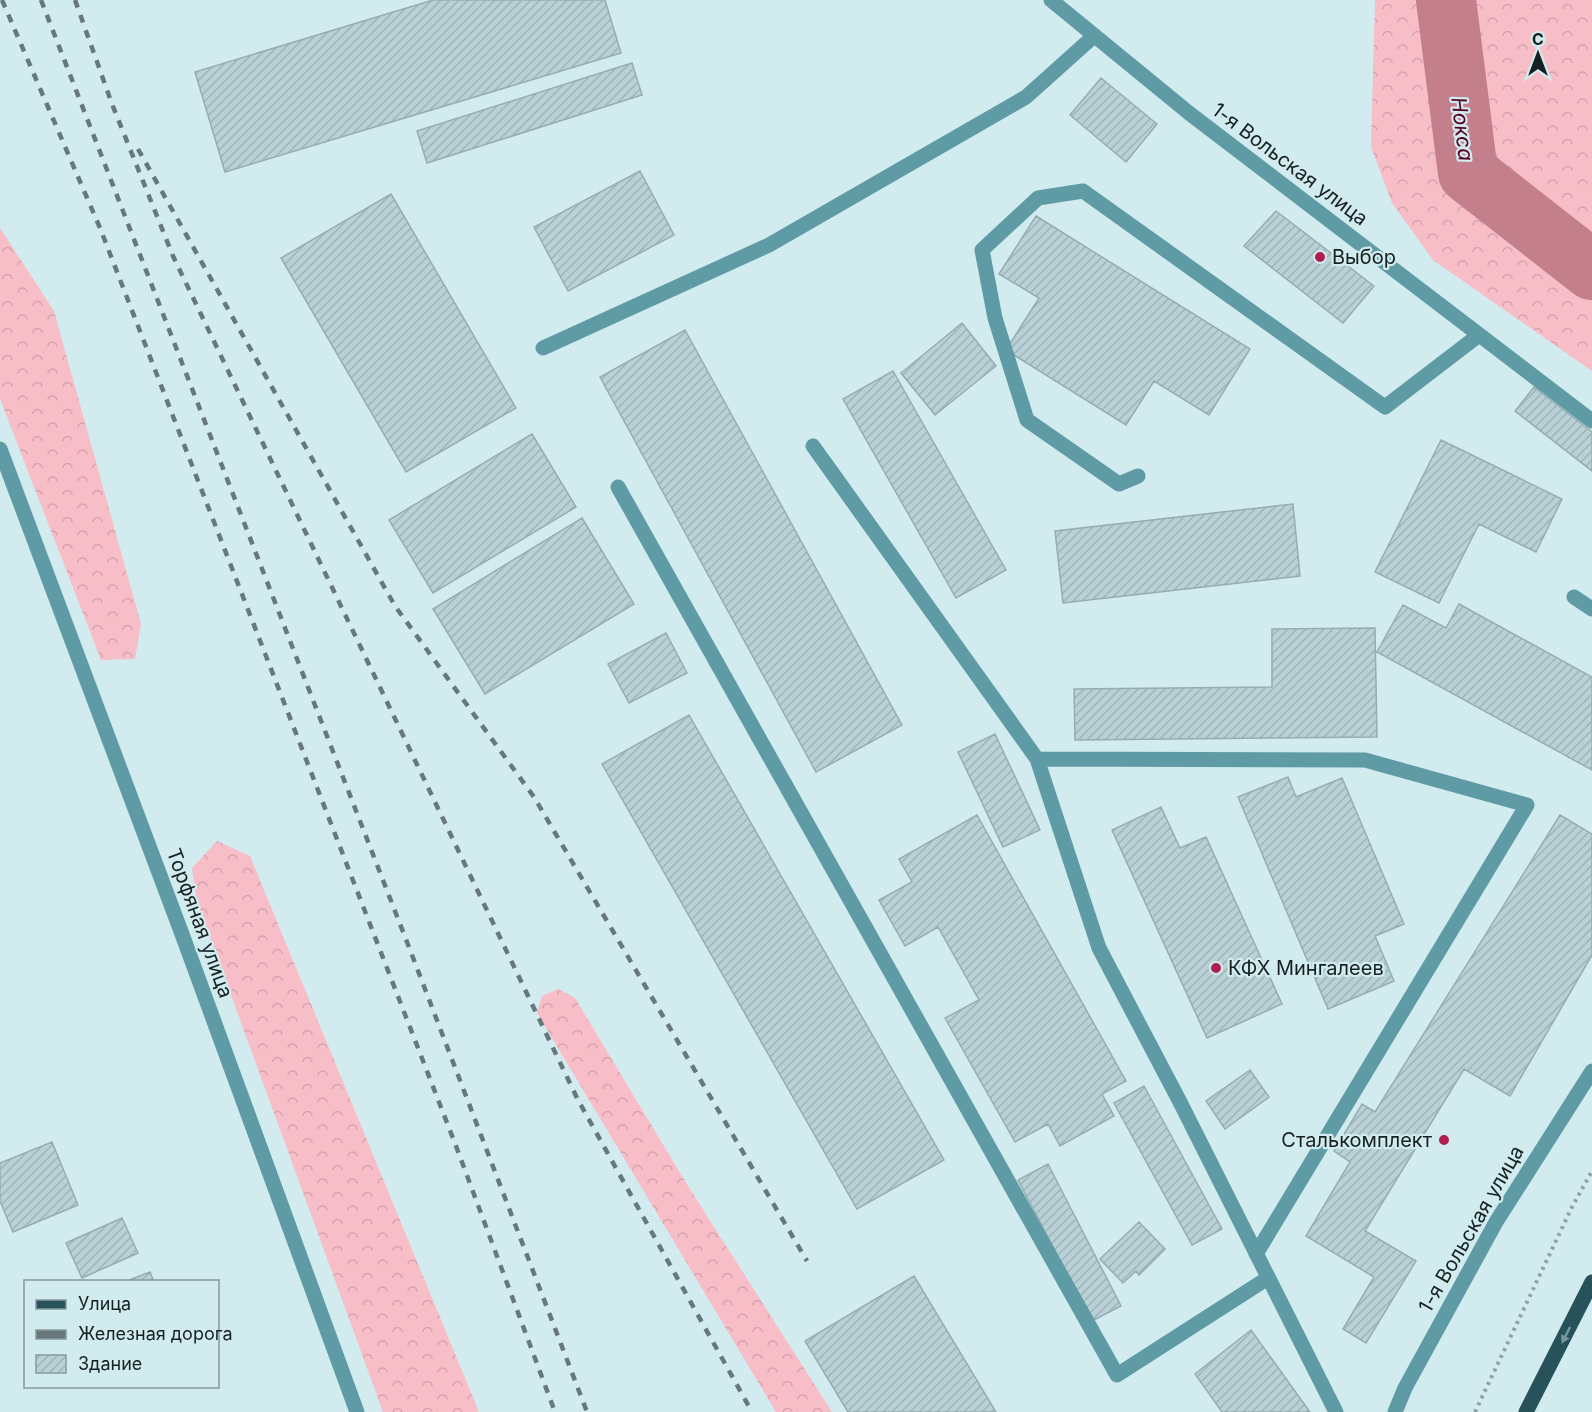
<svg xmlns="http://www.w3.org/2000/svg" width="1592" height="1412" font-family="Inter,sans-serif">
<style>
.forest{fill:url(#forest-crowns)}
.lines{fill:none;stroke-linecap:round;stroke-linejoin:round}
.river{stroke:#c3808c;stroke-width:60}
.building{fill:url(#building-hatch);stroke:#95adb1;stroke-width:1.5}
.path{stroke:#8fa3a6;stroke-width:4;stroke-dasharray:3 4.5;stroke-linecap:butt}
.service{stroke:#5e9ba5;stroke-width:15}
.minor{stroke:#5e9ba5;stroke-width:15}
.tertiary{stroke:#5e9ba5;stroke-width:15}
.primary{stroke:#275259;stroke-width:15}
.rail{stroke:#67787a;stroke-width:4.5;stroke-dasharray:8 8;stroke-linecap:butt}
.oneway{fill:#74979c}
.poi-dot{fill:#af1e4e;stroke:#d1ebef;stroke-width:2}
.labels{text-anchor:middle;stroke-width:4.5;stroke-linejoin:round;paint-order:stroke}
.street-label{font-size:20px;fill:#172021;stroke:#d1ebef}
.poi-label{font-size:20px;fill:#172021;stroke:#d1ebef;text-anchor:start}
.water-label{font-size:21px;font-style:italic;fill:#560320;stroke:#d1ebef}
</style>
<defs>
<pattern id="forest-crowns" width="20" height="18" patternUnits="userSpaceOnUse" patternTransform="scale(1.5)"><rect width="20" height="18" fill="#f8bec7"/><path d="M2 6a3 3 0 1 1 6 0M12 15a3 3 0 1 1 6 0" fill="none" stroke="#d4a3ab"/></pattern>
<pattern id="building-hatch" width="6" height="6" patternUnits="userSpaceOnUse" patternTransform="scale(1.5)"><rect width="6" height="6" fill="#b9d1d6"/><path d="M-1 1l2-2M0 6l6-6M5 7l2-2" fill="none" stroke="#9eb3b7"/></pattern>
</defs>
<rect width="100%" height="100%" fill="#d1ebef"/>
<path class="forest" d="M1375,0H1592V371L1433,260L1392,203L1371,147Z
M0,228L54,311L141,624L135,659L101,660L0,399Z
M217,841L250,856L479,1412H383L197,902L192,868Z
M558,989L575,998L688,1186L832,1412H776L537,1013L542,996Z"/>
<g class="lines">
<path class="river" d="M1446,0L1468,173L1592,270"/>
</g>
<path class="building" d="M433,0H605L621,53L225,172L195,72Z
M632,63L642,95L427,163L417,131Z
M1101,78L1157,124L1126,162L1070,115Z
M640,171L674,235L568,291L534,227Z
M391,194L516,408L406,472L281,258Z
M1276,211L1374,286L1343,323L1244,246Z
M1036,216L1250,349L1209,415L1154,381L1126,425L1006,350L1039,298L999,274Z
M962,323L996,366L935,415L901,373Z
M685,330L902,725L816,772L600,377Z
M893,371L1006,570L956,598L843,399Z
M1534,387L1592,432V471L1515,411Z
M532,434L576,507L433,593L389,520Z
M1441,440L1562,499L1536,552L1479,524L1439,603L1375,572Z
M1293,504L1300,576L1063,603L1055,531Z
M582,518L634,604L485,694L433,609Z
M1459,604L1592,677V770L1377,652L1403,605L1446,628Z
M1375,628L1377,737L1075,740L1074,689L1272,687V629Z
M666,633L687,673L629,703L608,664Z
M689,715L944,1160L857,1209L602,764Z
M995,734L1040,830L1003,847L958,752Z
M1288,777L1296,797L1342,778L1404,924L1375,936L1394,981L1328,1009L1238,797Z
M1161,807L1180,848L1206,837L1282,1004L1207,1038L1112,830Z
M977,815L1126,1081L1102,1094L1114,1116L1060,1146L1048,1124L1015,1142L945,1018L979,1000L938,927L905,946L879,900L912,882L899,859Z
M1560,815L1592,834V955L1510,1096L1464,1069L1365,1231L1416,1261L1366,1343L1343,1329L1374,1277L1306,1236L1350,1162L1334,1151L1362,1104L1375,1112Z
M1250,1070L1269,1097L1225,1129L1206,1101Z
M1144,1086L1222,1229L1192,1245L1114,1103Z
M52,1142L78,1205L13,1232L0,1201V1163Z
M1048,1164L1121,1306L1092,1321L1018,1180Z
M122,1218L138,1253L82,1278L66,1243Z
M1139,1222L1165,1249L1139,1275L1136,1271L1123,1283L1100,1259Z
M150,1272L154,1282H124Z
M914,1276L996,1412H848L805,1341Z
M1251,1330L1310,1412H1222L1195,1374Z"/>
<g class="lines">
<path class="path" d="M1475,1412L1572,1207L1592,1171"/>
<path class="service" d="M543,348L769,245L1026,97L1094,36
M813,446L1037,759L1099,948L1180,1102L1336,1412
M1138,476L1119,484L1027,420L995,318L982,250L1038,198L1083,191L1385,407L1479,335
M618,487L1117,1375L1268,1278
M1574,597L1592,609
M1037,759L1365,760L1527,805L1256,1254"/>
<path class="minor" d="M1051,0L1189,113L1592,421
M1395,1412L1405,1388L1496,1222L1592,1071"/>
<path class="tertiary" d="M0,449L182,934L357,1412"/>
<path class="primary" d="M1526,1412L1592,1282"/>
<path class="rail" d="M2,0L100,228L456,1146L555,1412
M41,0L407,942L587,1412
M75,0L112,104L173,256L578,1100L752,1412
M138,149L395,606L534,797L807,1261"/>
</g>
<defs><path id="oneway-solid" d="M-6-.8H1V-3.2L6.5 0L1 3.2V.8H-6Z" transform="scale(1.5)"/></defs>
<use class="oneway" href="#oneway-solid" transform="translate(1566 1335) rotate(117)"/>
<g class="poi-dot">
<circle cx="1320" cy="257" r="6"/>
<circle cx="1216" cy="968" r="6"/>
<circle cx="1444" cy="1140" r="6"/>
</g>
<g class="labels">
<g class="street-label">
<text transform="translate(1290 164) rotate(37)" y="7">1-я Вольская улица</text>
<text transform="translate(200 923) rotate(70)" y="7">Торфяная улица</text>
<text transform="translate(1471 1229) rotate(-60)" y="7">1-я Вольская улица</text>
</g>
<g class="poi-label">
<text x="1332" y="264">Выбор</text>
<text x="1228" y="975">КФХ Мингалеев</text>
<text x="1432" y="1147" text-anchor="end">Сталькомплект</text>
</g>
<g class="water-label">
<text transform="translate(1462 129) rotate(83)" y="7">Нокса</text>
</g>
</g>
<rect x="24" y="1280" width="195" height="108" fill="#d1ebef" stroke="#879a9d" stroke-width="1.5"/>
<rect x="36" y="1300" width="30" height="9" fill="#275259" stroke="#879a9d" stroke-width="1.5"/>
<text x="78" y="1310" font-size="18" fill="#172021">Улица</text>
<rect x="36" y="1330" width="30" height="9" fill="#67787a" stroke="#879a9d" stroke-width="1.5"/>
<text x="78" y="1340" font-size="18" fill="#172021">Железная дорога</text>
<rect x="36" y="1355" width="30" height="18" fill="url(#building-hatch)" stroke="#879a9d" stroke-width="1.5"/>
<text x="78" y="1370" font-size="18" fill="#172021">Здание</text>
<g transform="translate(1538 54)" stroke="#d1ebef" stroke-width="4.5" paint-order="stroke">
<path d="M0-4.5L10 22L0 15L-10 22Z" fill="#172021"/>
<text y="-9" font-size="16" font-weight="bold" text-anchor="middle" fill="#172021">С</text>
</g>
</svg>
